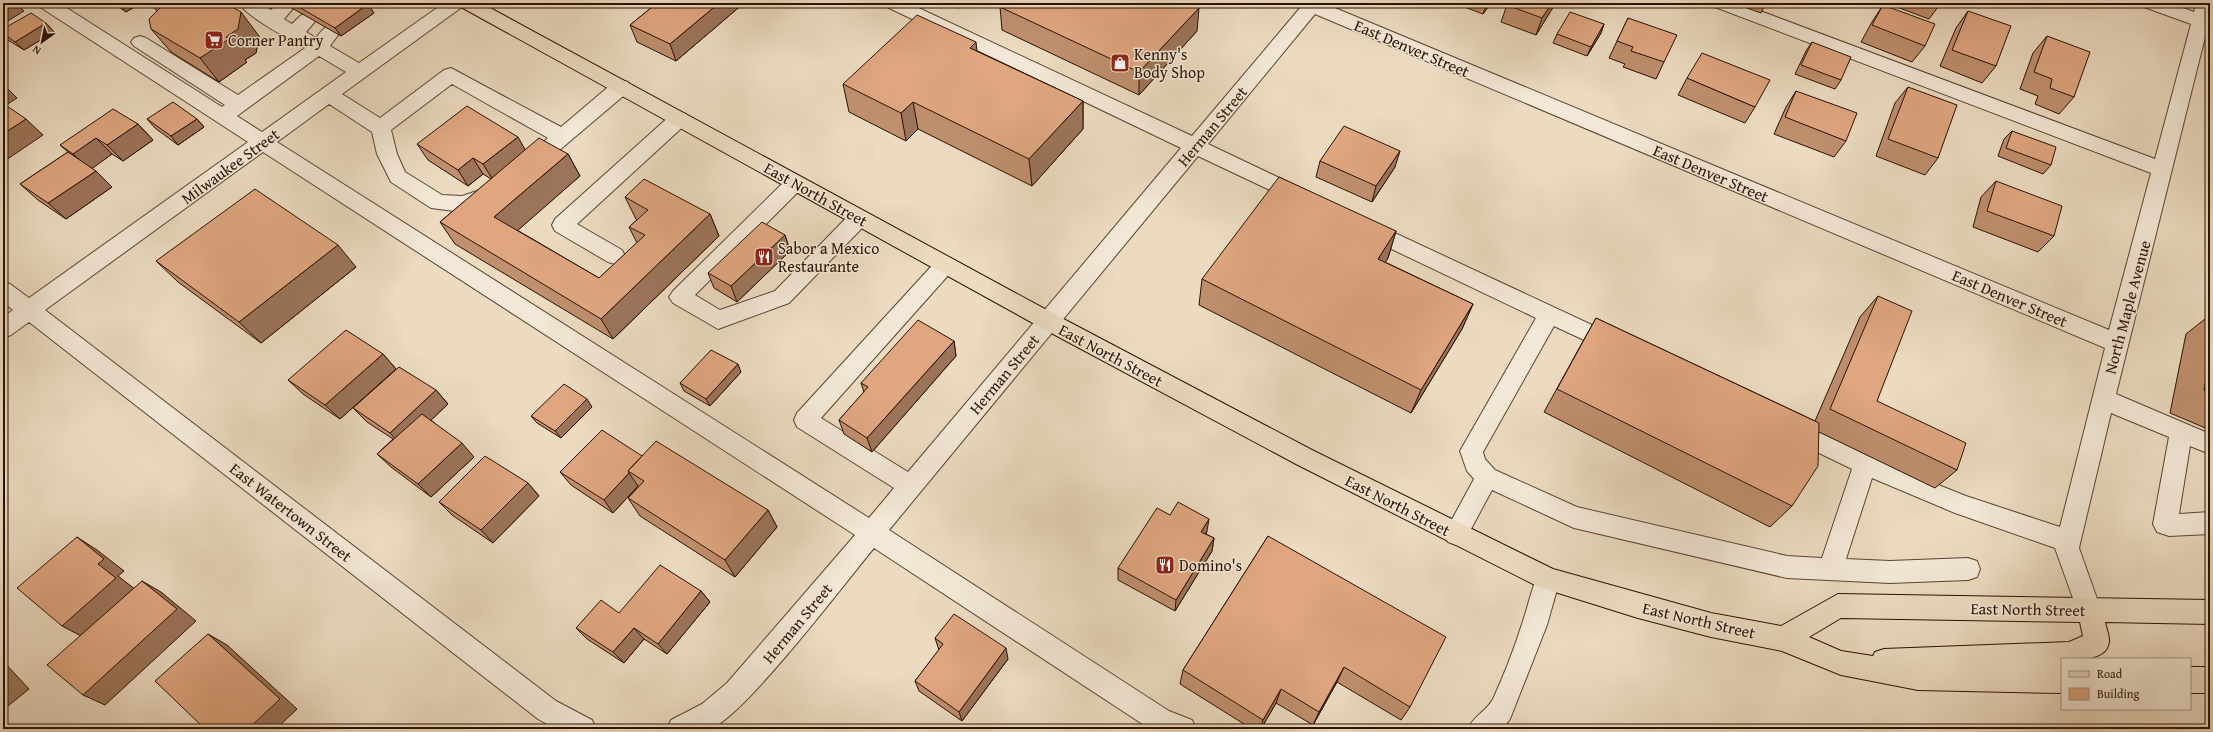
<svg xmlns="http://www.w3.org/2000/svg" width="2213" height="732" font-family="'Gentium Book Plus',serif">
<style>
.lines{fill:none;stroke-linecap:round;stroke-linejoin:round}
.minor-casing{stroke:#5a4431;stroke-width:2}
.major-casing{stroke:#2a1101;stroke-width:2}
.minor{fill:#f3e8d7;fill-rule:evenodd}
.major{fill:#ecdbc1;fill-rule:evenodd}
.wall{fill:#c08f6e;stroke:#2a1101}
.shaded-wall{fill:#9c745a;stroke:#2a1101}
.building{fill:#dfa680;stroke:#2a1101}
.labels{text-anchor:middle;stroke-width:3;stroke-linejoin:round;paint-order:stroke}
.poi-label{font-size:16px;fill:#2a1101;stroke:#f3e8d7;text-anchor:start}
.street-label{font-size:16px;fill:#2a1101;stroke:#f3e8d7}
</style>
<rect width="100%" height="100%" fill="#ecdbc1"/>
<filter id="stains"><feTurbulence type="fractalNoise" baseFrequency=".005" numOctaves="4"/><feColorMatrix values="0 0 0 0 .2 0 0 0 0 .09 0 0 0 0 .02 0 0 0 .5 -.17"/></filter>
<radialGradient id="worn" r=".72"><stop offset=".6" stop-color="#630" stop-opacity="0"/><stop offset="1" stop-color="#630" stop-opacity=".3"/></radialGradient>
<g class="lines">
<g class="minor-casing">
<path id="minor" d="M37,3H59L222,107L225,105L134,46L131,42L134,38L140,36L146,38L238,95L305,48C288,38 248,18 239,3H260L271,10L278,3H295L296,5L284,19L292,24C300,16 304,10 315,14L318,18L306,32L316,38C323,29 327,23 338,27L341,31L330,46L359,63L444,3H465L462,7L342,94L380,118L444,70L451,68L561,127L614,82L621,80L628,82L630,87L628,92L536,170L529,172L522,170L519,165L522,160L548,138L452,84L391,130L397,154L405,172L442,195L462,196L489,187L496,190L499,195L496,200L462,212L431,208L391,182L377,154L372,132L329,104L277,142L869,518L894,488L797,427L794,420L797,413L938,259L945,257L952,259L955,265L952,271L821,418L908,472L1181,148L887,7L884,3H908L1192,136L1300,8L1296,3H1323L2109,330L2151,173L1715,7L1712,3H1739L2155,159L2191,24L2144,7L2141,3H2169L2194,12L2196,3H2210V30L2207,29L2116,394L2210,434V454L2190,446L2179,514L2210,512V534L2169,536L2157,532L2153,524L2169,437L2111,413L2079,548L2101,610L2098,618L2089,622L2080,618L2055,548L1955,513L1872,478L1846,559L1890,561L1968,558L1977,561L1980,569L1977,577L1968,580L1890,583L1787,578L1574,528L1492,490L1464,542L1456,545L1448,542L1444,534L1474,479L1467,471L1460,451L1536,318L1360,234L1357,228L1360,222L1367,220L1622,339L1625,345L1622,351L1614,354L1554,326L1483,452L1485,459L1495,470L1577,507L1787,556L1822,558L1852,469L1784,436L1781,429L1784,422L1792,419L1901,470L1966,496L2060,527L2105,348L1315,14L1208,144L1309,192L1312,197L1309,202L1302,205L1295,202L1198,156L889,530L1169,711L1192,720L1196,729H1150L874,548C848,579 740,722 709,729C697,732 680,729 667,729L671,720L702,704L727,683L855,535L263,152L45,310L556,701L592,720L596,729H556L538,719L29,322L11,335L3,338V317L13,310L3,302V282L10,284L29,298L248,142L40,7ZM319,56L346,72L262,132L237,116Z
M679,112L686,114L689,119L686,124L577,224L622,250L625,256L622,262L615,264L608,262L555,231L552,225L555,219L672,114Z
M795,175L802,178L805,183L802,188L695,295L720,310L775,291L852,212L859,210L866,212L869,218L866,224L789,303L718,329L673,303L669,297L673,291L788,178Z
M1548,568L1557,571L1560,579L1547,625L1510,719L1503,729H1468C1473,716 1486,712 1493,699C1504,675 1514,649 1522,624C1528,606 1532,588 1539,571Z"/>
</g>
<g class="major-casing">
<path id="major" d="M458,3H481L1056,315L1312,450L1553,569L1711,613L1781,626L1838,594L2210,600V624L2105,622C2106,627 2109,635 2109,640C2109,662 2076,659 2062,659V667H2046H2062V693L1918,690L1841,675L1782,651L1711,637L1638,618L1539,587L1296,464L1040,327L461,7ZM1841,618L2080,622L2083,636L2069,642L1884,649L1875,652L1873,656L1841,651L1809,637Z
M2190,667H2210V693H2190Z"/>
</g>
<use href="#minor" class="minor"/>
<use href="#major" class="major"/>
</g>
<path class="wall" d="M113,3H141L126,12Z
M150,3H225L259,36L256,53L245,60L247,62L219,82L171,52L151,29L157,11Z
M283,3H366L374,13L341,36Z
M657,3H744L676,61L637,42L630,25Z
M948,3H965L959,8Z
M1454,3H1491L1483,14Z
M1508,3H1555L1552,9L1536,35L1501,22L1507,5Z
M1733,3H1766L1761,13Z
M1886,3H1941L1929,19Z
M1883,5L1925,46L1912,62L1861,42L1872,22Z
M1000,7L1197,31L1139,95L1002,30Z
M1968,11L1996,66L1982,83L1940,66L1956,28Z
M1628,18L1664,62L1656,79L1623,67L1625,64L1609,58L1617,41Z
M46,23L54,32L24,50L8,40L3,34V29Z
M1604,24L1601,33L1587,56L1553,43L1557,34Z
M2047,36L2074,97L2059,114L2035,104L2038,96L2020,89L2033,53Z
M1812,42L1841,80L1835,89L1795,74L1806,51Z
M977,51L1083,101V129L1032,186L918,129L906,141L849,112L843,84Z
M1687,78L1755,107L1745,123L1678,95Z
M1908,87L1938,158L1925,175L1876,156L1895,103Z
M1796,91L1846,141L1834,157L1774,134L1786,107Z
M147,119H197L204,127L178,145L155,128Z
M138,124L153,140L123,161L112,154L92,168L112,187L66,219L38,200L20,184L68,152L60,145Z
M2012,131L2051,165L2043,174L1998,156L2004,139Z
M417,144L525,150L568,154L580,176L517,230L599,278L637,243L629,227L637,220L636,219L625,197L710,214L719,236L613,339L455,244L440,222L491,179L483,174L468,186L428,160Z
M1320,161L1395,167L1372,202L1316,177Z
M1996,181L2054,236L2038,252L1973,227L1981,197Z
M1396,231L1388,258L1385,262L1473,304L1462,329L1411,413L1199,305L1202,279Z
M785,235L790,251L737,302L714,288L708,273Z
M156,261L356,267L261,343L178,282Z
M1878,296L1877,401L1957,470L1935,488L1819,432L1792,506L1770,527L1544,412L1582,343L1596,318L1815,421L1860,317Z
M2210,315V430L2170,413L2186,334Z
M954,341L956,356L872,452L844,434L839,420L864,392L861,383Z
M383,354L396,369L340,419L303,394L288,380Z
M741,372L710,406L684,391L680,383Z
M436,390L448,404L431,420L474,457L431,497L391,467L377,454L393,439L367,422L353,408Z
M592,407L561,438L537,423L531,416Z
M642,456L768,510L777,527L735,577L640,516L628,498L638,486L613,513L571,485L560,472Z
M528,483L539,496L493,543L452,515L439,502Z
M1170,515L1207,531L1206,534L1214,538L1212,551L1175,611L1118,580V568Z
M1268,536L1410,707L1401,720L1337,682L1313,725L1276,703L1261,729H1252L1180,684L1183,670Z
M701,591L710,602L667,654L644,639L624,663L587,639L576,628L619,613Z
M935,638L1008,659L962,721L919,691L915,681L939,650Z"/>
<path class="shaded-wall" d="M3,3H16L24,11L3,24Z
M119,3H141L126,12Z
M719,3H744L676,61L670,44Z
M958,3H965L959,8Z
M1487,3H1491L1483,14Z
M1552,3H1555L1552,9L1536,35L1542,18Z
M368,4L374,13L341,36L335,28Z
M1199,8L1197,31L1139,95V72Z
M241,12L259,36L256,53L245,60L247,62L219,82L200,58L226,37Z
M46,23L54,32L24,50L15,42Z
M1604,24L1601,33L1587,56L1591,47Z
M976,42L979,70L970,48Z
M3,84L17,98L3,107Z
M1083,101V129L1032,186L1029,159Z
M913,102L918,129L906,141L901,113Z
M26,119L43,135L3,162V134Z
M197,119L204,127L178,145L171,136Z
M138,124L153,140L123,161L107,145Z
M518,137L527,153L493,180L483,164Z
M96,138L112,154L90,170L73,154Z
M1400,151L1395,167L1372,202L1376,186Z
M568,154L580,176L508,239L494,217Z
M473,158L483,174L468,186L458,170Z
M96,171L112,187L66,219L48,203Z
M710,214L719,236L613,339L601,319Z
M1396,231L1388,258L1370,285L1378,259Z
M785,235L790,251L737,302L731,286Z
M338,245L356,267L261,343L239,322Z
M1473,304L1462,329L1411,413L1421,390Z
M954,341L956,356L872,452L867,438Z
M383,354L396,369L340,419L325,405Z
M738,364L741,372L710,406L706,399Z
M436,390L448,404L403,447L390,433Z
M587,399L592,407L561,438L555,431Z
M462,443L474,457L431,497L418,484Z
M629,473L638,486L613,513L604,500Z
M528,483L539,496L493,543L481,530Z
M768,510L777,527L735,577L725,560Z
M1209,519L1207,531L1199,544L1201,532Z
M77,537L97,550L124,571L118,576L136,590L83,637L62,626L98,564Z
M1214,538L1212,551L1175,611L1176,600Z
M142,581L161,592L196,621L105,705L83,695Z
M701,591L710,602L667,654L658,644Z
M634,628L644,639L624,663L613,652Z
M208,634L227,645L297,709L276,729H248Z
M1006,648L1008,659L962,721L959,712Z
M3,661L29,689L3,710Z
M1344,667L1337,682L1313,725L1319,712Z
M1281,689L1276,703L1261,729H1260L1263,720Z"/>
<path class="building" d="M160,3H225L241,12L238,29L226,37L229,39L200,58L151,29L149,19L163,5Z
M292,3H366L368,4L335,28Z
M657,3H719L670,44L630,25Z
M1004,3H1188L1199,8L1139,72L1000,7Z
M1508,3H1552L1542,18L1507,5Z
M1883,5L1935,24L1925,46L1872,25Z
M1968,11L2011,26L1996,66L1952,50Z
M1570,12L1604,24L1591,47L1557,34Z
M31,13L46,23L15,42L3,33V29Z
M917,15L976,42L970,48L1083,101L1029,159L913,102L901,113L843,84Z
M1628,18L1677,35L1664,62L1631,51L1633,47L1617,41Z
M2047,36L2090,52L2074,97L2050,88L2052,79L2034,72Z
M1812,42L1851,57L1841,80L1801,65Z
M1702,53L1770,80L1755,107L1687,78Z
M1908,87L1957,105L1938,158L1888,139Z
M1796,91L1857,113L1846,141L1785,117Z
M173,102L197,119L171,136L147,119Z
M4,104L26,119L3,134V105Z
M467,106L518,137L483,164L473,158L458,170L417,144Z
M113,109L138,124L107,145L96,138L73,154L60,145Z
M1344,126L1400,151L1376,186L1320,161Z
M2012,131L2056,147L2051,165L2006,148Z
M539,138L568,154L494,217L599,278L645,235L629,227L648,210L625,197L644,179L710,214L601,319L440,222Z
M68,152L96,171L48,203L20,184Z
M1279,177L1396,231L1378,259L1473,304L1421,390L1202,279Z
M1996,181L2062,206L2054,236L1987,211Z
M255,189L338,245L239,322L156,261Z
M762,222L785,235L731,286L708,273Z
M1878,296L1912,311L1877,401L1966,443L1957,470L1830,409Z
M1596,318L1819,423L1818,466L1792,506L1557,389Z
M918,320L954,341L867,438L839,420L868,387L861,383Z
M346,330L383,354L325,405L288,380Z
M711,350L738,364L706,399L680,383Z
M2210,356V392L2204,390Z
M399,367L436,390L390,433L353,408Z
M564,384L587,399L555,431L531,416Z
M422,414L462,443L418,484L377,454Z
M602,430L642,456L628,471L629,473L604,500L560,472Z
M656,441L768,510L725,560L628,498L644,481L628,471Z
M485,456L528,483L481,530L439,502Z
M1178,502L1209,519L1201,532L1214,538L1176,600L1118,568L1157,508L1170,515Z
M1268,536L1446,637L1410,707L1344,667L1319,712L1281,689L1263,720L1183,670Z
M77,537L104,559L98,564L116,578L62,626L17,588Z
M660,565L701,591L658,644L634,628L613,652L576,628L601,600L619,613Z
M142,581L177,609L83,695L47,665Z
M954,614L1006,648L959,712L915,681L943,644L935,638Z
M208,634L280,699L248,729H205L155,681Z
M3,675L6,678L3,681Z"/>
<defs>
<g id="supermarket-square" transform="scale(1)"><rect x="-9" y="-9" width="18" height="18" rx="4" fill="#8f2418" stroke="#f3e8d7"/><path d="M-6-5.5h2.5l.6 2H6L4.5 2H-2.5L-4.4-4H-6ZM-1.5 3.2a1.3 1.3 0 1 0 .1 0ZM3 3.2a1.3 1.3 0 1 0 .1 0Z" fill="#fff"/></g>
<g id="shop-square" transform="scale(1)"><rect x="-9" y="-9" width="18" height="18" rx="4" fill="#8f2418" stroke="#f3e8d7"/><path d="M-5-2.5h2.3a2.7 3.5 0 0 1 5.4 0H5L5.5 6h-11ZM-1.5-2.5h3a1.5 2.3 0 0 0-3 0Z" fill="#fff"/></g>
<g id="restaurant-square" transform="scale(1)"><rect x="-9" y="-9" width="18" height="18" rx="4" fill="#8f2418" stroke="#f3e8d7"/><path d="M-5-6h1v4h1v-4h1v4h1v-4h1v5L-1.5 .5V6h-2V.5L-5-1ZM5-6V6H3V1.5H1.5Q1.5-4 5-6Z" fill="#fff"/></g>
</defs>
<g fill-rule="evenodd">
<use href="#supermarket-square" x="214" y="40"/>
<use href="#shop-square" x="1120" y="63"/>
<use href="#restaurant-square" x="764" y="257"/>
<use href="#restaurant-square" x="1165" y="565"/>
</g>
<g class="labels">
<g class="poi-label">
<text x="228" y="46">Corner Pantry</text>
<text x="1134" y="60">Kenny's<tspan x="1134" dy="18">Body Shop</tspan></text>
<text x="778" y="254">Sabor a Mexico<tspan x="778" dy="18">Restaurante</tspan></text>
<text x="1179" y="571">Domino's</text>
</g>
<g class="street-label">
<text transform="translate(1412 48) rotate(23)" y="6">East Denver Street</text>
<text transform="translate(1212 126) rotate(-50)" y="6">Herman Street</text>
<text transform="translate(230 166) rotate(-36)" y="6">Milwaukee Street</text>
<text transform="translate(1711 173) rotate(23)" y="6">East Denver Street</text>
<text transform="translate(816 194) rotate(29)" y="6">East North Street</text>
<text transform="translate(2010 298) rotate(23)" y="6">East Denver Street</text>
<text transform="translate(2127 307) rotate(-75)" y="6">North Maple Avenue</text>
<text transform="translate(1111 355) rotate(28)" y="6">East North Street</text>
<text transform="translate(1004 374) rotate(-50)" y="6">Herman Street</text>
<text transform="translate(1398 505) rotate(27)" y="6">East North Street</text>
<text transform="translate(291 512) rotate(38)" y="6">East Watertown Street</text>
<text transform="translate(2028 609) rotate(1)" y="6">East North Street</text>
<text transform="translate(1699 620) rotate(13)" y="6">East North Street</text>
<text transform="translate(797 623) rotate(-50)" y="6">Herman Street</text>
</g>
</g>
<rect width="2213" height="732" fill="none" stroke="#ecdbc1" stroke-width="16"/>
<rect x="4" y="4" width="2205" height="724" fill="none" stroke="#2a1101" stroke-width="2"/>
<rect x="8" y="8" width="2197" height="716" fill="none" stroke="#2a1101"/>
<rect x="2061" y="658" width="130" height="52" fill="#f3e8d7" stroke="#a39281"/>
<rect x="2069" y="671" width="20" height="6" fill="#ecdbc1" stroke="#a39281"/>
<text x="2097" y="678" font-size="12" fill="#2a1101">Road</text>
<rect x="2069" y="688" width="20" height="12" fill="#dfa680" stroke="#a39281"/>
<text x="2097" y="698" font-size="12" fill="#2a1101">Building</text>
<g transform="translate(42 42) rotate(213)" stroke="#f3e8d7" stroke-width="3" paint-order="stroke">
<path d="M0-3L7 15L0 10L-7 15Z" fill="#2a1101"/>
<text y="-6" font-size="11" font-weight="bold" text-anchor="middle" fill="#2a1101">N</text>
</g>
<rect width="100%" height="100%" filter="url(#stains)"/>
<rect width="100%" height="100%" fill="url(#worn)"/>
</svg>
